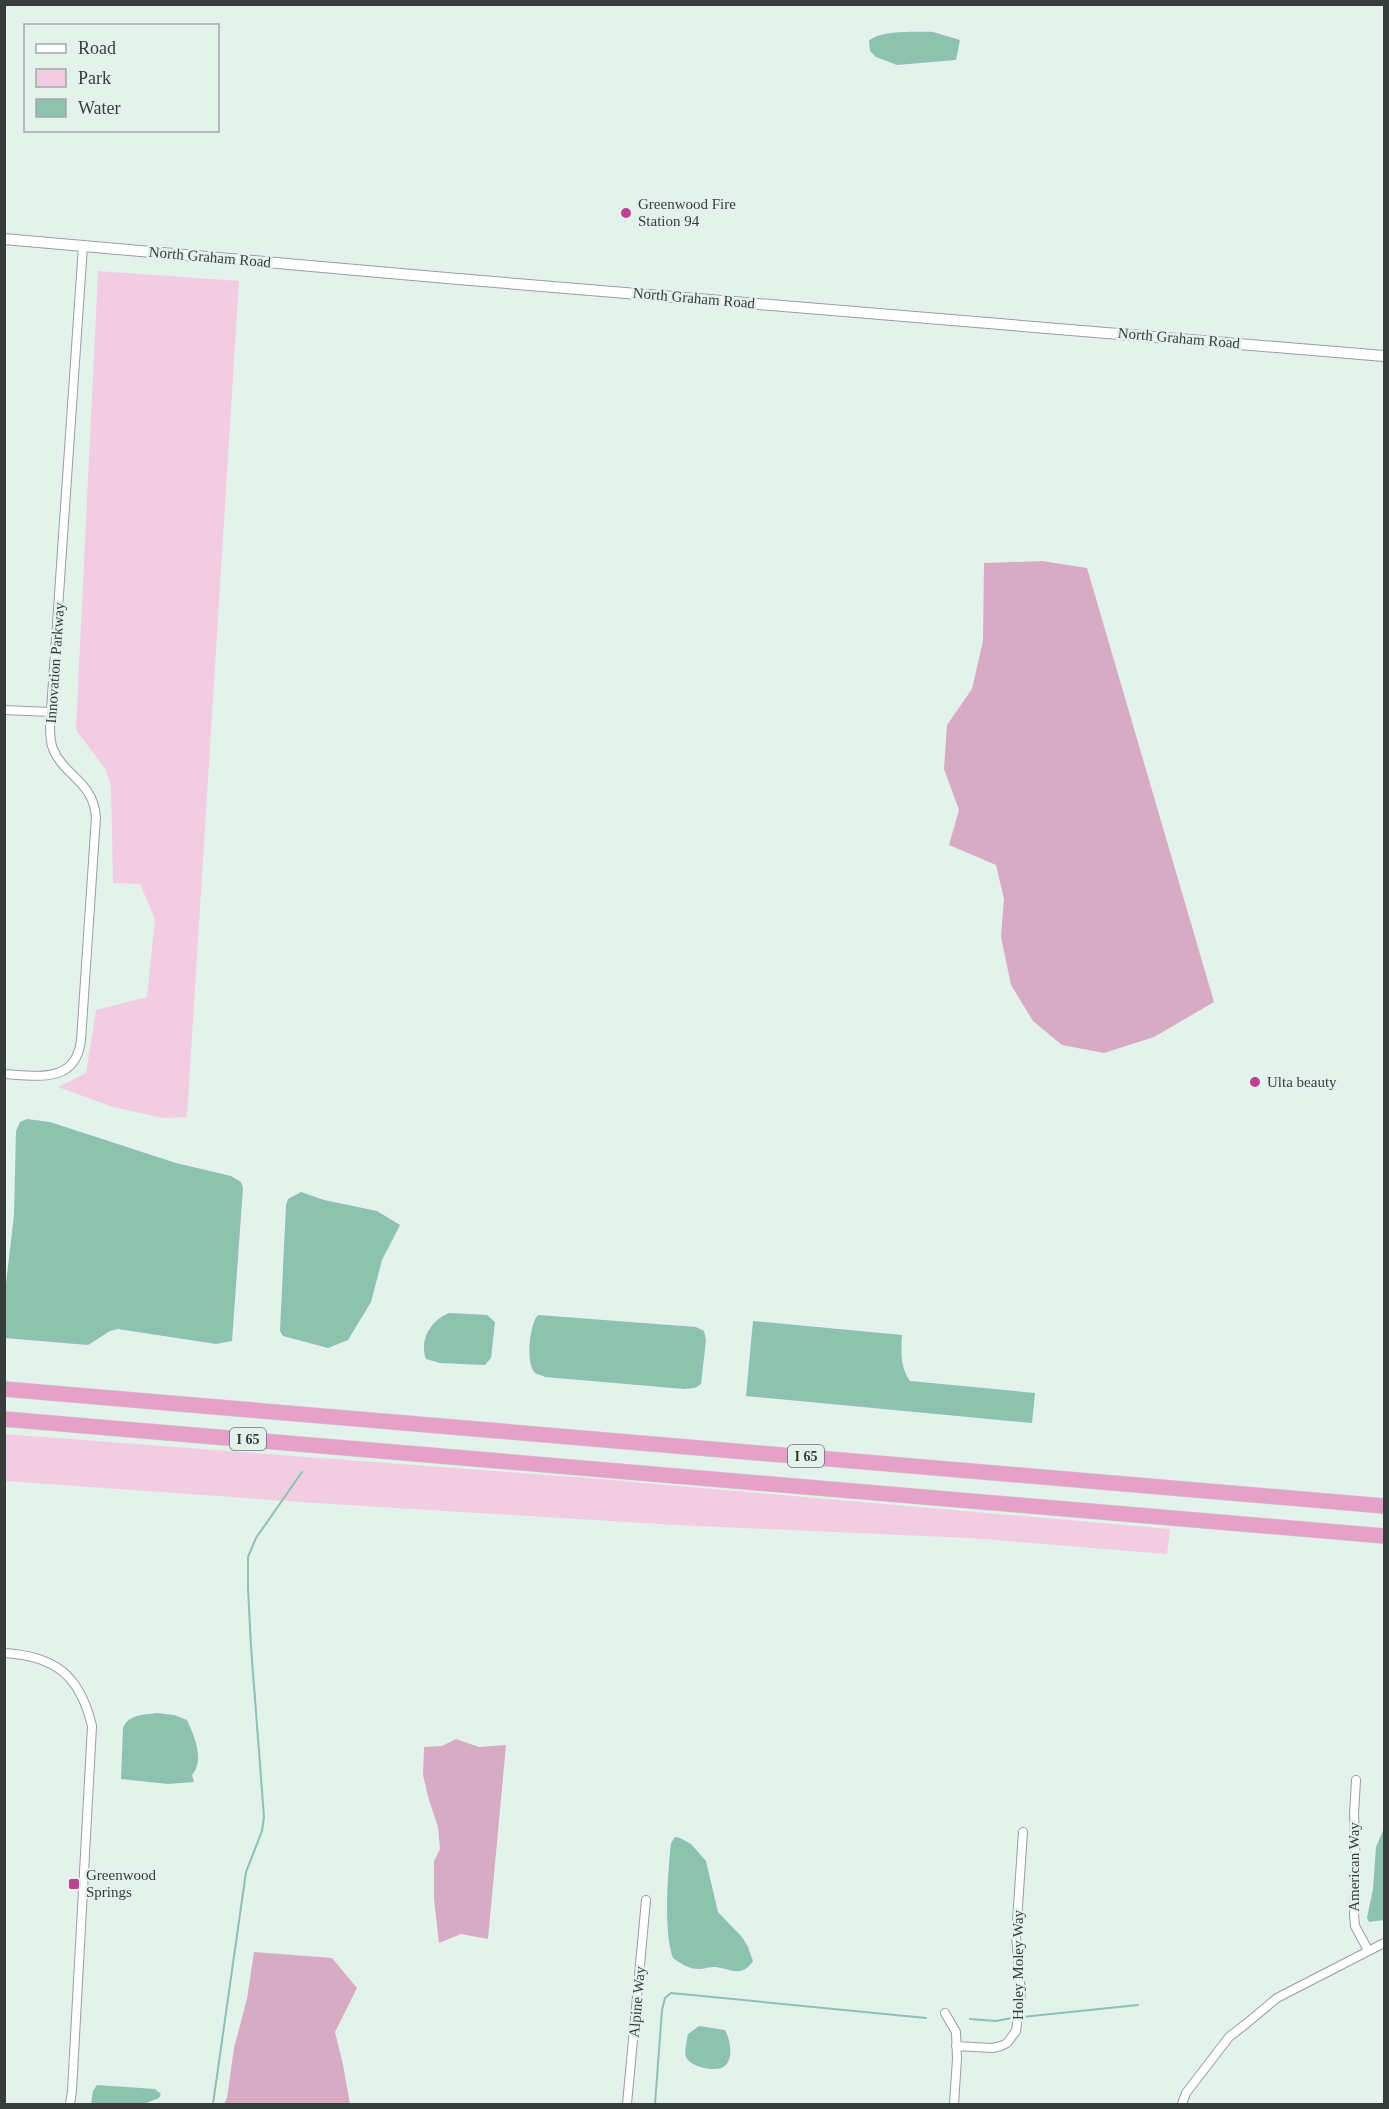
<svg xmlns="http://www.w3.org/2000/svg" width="1389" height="2109" font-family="'Times New Roman',serif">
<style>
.green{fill:#f2cde1}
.forest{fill:#d8abc4}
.water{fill:#8dc2af}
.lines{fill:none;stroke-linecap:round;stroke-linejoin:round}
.stream{stroke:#8dc2af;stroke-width:2}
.minor-casing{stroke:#94a19c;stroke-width:10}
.tertiary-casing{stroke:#94a19c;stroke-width:12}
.motorway-casing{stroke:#cfd0d0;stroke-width:16}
.minor{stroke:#fff;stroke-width:8}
.tertiary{stroke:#fff;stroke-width:10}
.motorway{stroke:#e5a1c8;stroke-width:15}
.poi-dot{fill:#bd4292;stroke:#e4f2ec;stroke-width:2}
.labels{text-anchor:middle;stroke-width:5;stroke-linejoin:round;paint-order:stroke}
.shield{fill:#e4f2ec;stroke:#6b7370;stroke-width:1.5}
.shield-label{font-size:14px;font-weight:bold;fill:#373d3b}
.poi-label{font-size:15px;fill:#373d3b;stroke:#e4f2ec;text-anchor:start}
.street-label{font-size:15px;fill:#373d3b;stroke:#e4f2ec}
</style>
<rect width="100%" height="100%" fill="#e4f2ec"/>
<path class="green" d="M98,271L239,281L187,1117L163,1118L113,1107L58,1087L86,1073L96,1010L147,997L155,919L140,884L113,883L111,786L106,770L76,730Z
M4,1434L600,1479L1170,1529L1167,1554L969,1538L676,1525L315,1503L5,1481Z"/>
<path class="forest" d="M1042,561L1087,568L1214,1002L1154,1037L1104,1053L1062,1045L1033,1021L1011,985L1001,937L1004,899L996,865L949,845L959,810L944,769L947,725L972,689L983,641L984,563Z
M456,1739L479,1747L506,1745L488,1939L461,1934L439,1943L434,1899V1861L440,1849L438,1827L429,1800L423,1775L424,1747L442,1746Z
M254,1952L332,1958L357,1988L335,2032L343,2065L350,2104H224L227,2098L234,2048L247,1999Z"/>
<path class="water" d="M933,32L960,40L956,60L897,65L876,57L870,51L869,41C880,30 918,32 933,32Z
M27,1119L50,1122L176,1163L231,1176L241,1182L243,1188L232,1341L216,1344L118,1329L110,1331L88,1345L5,1338V1292L14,1215L16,1131L20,1122Z
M301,1192L324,1200L377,1211L400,1225L382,1260L371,1302L348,1340L328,1348L283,1336L280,1331L286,1205L288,1199Z
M449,1313L487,1315L495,1322L491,1358L485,1365L440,1363L426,1359C419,1340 431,1320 449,1313Z
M538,1315L696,1327L704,1331L706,1340L701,1384L695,1388L684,1389L545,1377C542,1375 538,1375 535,1373C525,1363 530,1323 538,1315Z
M753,1321L902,1335C901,1352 900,1367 910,1381L1035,1393L1032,1423L746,1396Z
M157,1713L174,1715L187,1720C194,1735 205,1760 192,1775L194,1782L168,1784L121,1779L123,1728C129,1714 143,1715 157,1713Z
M1384,1828V1920L1369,1922L1367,1918L1373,1889L1376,1847Z
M675,1837L680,1838L691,1844L706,1861L718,1912L742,1937L748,1947L753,1961C741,1979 730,1968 714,1967C709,1967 704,1969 699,1969C689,1969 681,1964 673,1958C663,1931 668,1872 671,1843Z
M699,2026L725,2030C730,2039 734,2057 725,2066C717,2073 690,2067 686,2057C684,2052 687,2040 688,2034Z
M97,2085L155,2089L161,2094L159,2098L144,2104H91L93,2091Z"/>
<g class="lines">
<path class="stream" d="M1022,2017L1138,2005
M970,2019L996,2021L1012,2018
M213,2104L246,1872L262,1831L264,1817L251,1647L248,1588V1557L256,1538L302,1472
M655,2104L662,2010L665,1998L671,1993L926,2018"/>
<g class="minor-casing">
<path id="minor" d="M4,710L51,712
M4,1074C37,1076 76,1084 81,1040L96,817C93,781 65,777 53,749C50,742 50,733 50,725L83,246
M4,1653C56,1656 80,1676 92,1726L72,2091L70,2104
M1356,1780L1354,1814L1356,1869L1354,1914L1355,1926L1368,1950
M945,2013L956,2032L957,2059L954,2104
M956,2046L992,2048L1001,2046L1007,2043L1016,2031L1021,1995L1016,1936L1023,1832
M627,2104L646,1900
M1182,2104L1186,2093L1229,2037L1247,2023L1277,1998L1384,1943"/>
</g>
<g class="tertiary-casing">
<path id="tertiary" d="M4,239L458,279L1384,356"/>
</g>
<g class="motorway-casing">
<path id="motorway" d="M4,1389L1384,1506
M4,1419L1384,1536"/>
</g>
<use href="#minor" class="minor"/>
<use href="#tertiary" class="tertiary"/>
<use href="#motorway" class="motorway"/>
</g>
<g class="poi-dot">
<circle cx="626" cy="213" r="6"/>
<circle cx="1255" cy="1082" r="6"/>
<rect x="68" y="1878" width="12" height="12" rx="3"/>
</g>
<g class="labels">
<g class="shield">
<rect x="230" y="1428" width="36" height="22" rx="4.5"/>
<rect x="788" y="1445" width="36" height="22" rx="4.5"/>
</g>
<g class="shield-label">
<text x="248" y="1444">I 65</text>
<text x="806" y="1461">I 65</text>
</g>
<g class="poi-label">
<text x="638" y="209">Greenwood Fire<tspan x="638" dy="17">Station 94</tspan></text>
<text x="1267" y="1087">Ulta beauty</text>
<text x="86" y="1880">Greenwood<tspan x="86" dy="17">Springs</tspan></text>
</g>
<g class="street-label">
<text transform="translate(210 257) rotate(5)" y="5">North Graham Road</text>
<text transform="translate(694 298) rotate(5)" y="5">North Graham Road</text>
<text transform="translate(1179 338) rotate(5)" y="5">North Graham Road</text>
<text transform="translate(55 663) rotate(-86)" y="5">Innovation Parkway</text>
<text transform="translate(1354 1867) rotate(-90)" y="5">American Way</text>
<text transform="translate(1018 1965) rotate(-90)" y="5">Holey Moley Way</text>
<text transform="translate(637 2002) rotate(-85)" y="5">Alpine Way</text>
</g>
</g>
<rect width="1389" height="2109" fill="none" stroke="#373d3b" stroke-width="12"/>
<rect x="24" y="24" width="195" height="108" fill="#e4f2ec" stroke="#9faaa5" stroke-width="1.5"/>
<rect x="36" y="44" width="30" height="9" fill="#ffffff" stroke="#9faaa5" stroke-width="1.5"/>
<text x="78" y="54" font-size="18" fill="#373d3b">Road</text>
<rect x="36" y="69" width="30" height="18" fill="#f2cde1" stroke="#9faaa5" stroke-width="1.5"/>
<text x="78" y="84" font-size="18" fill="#373d3b">Park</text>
<rect x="36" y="99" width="30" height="18" fill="#8dc2af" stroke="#9faaa5" stroke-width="1.5"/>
<text x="78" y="114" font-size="18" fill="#373d3b">Water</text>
</svg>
